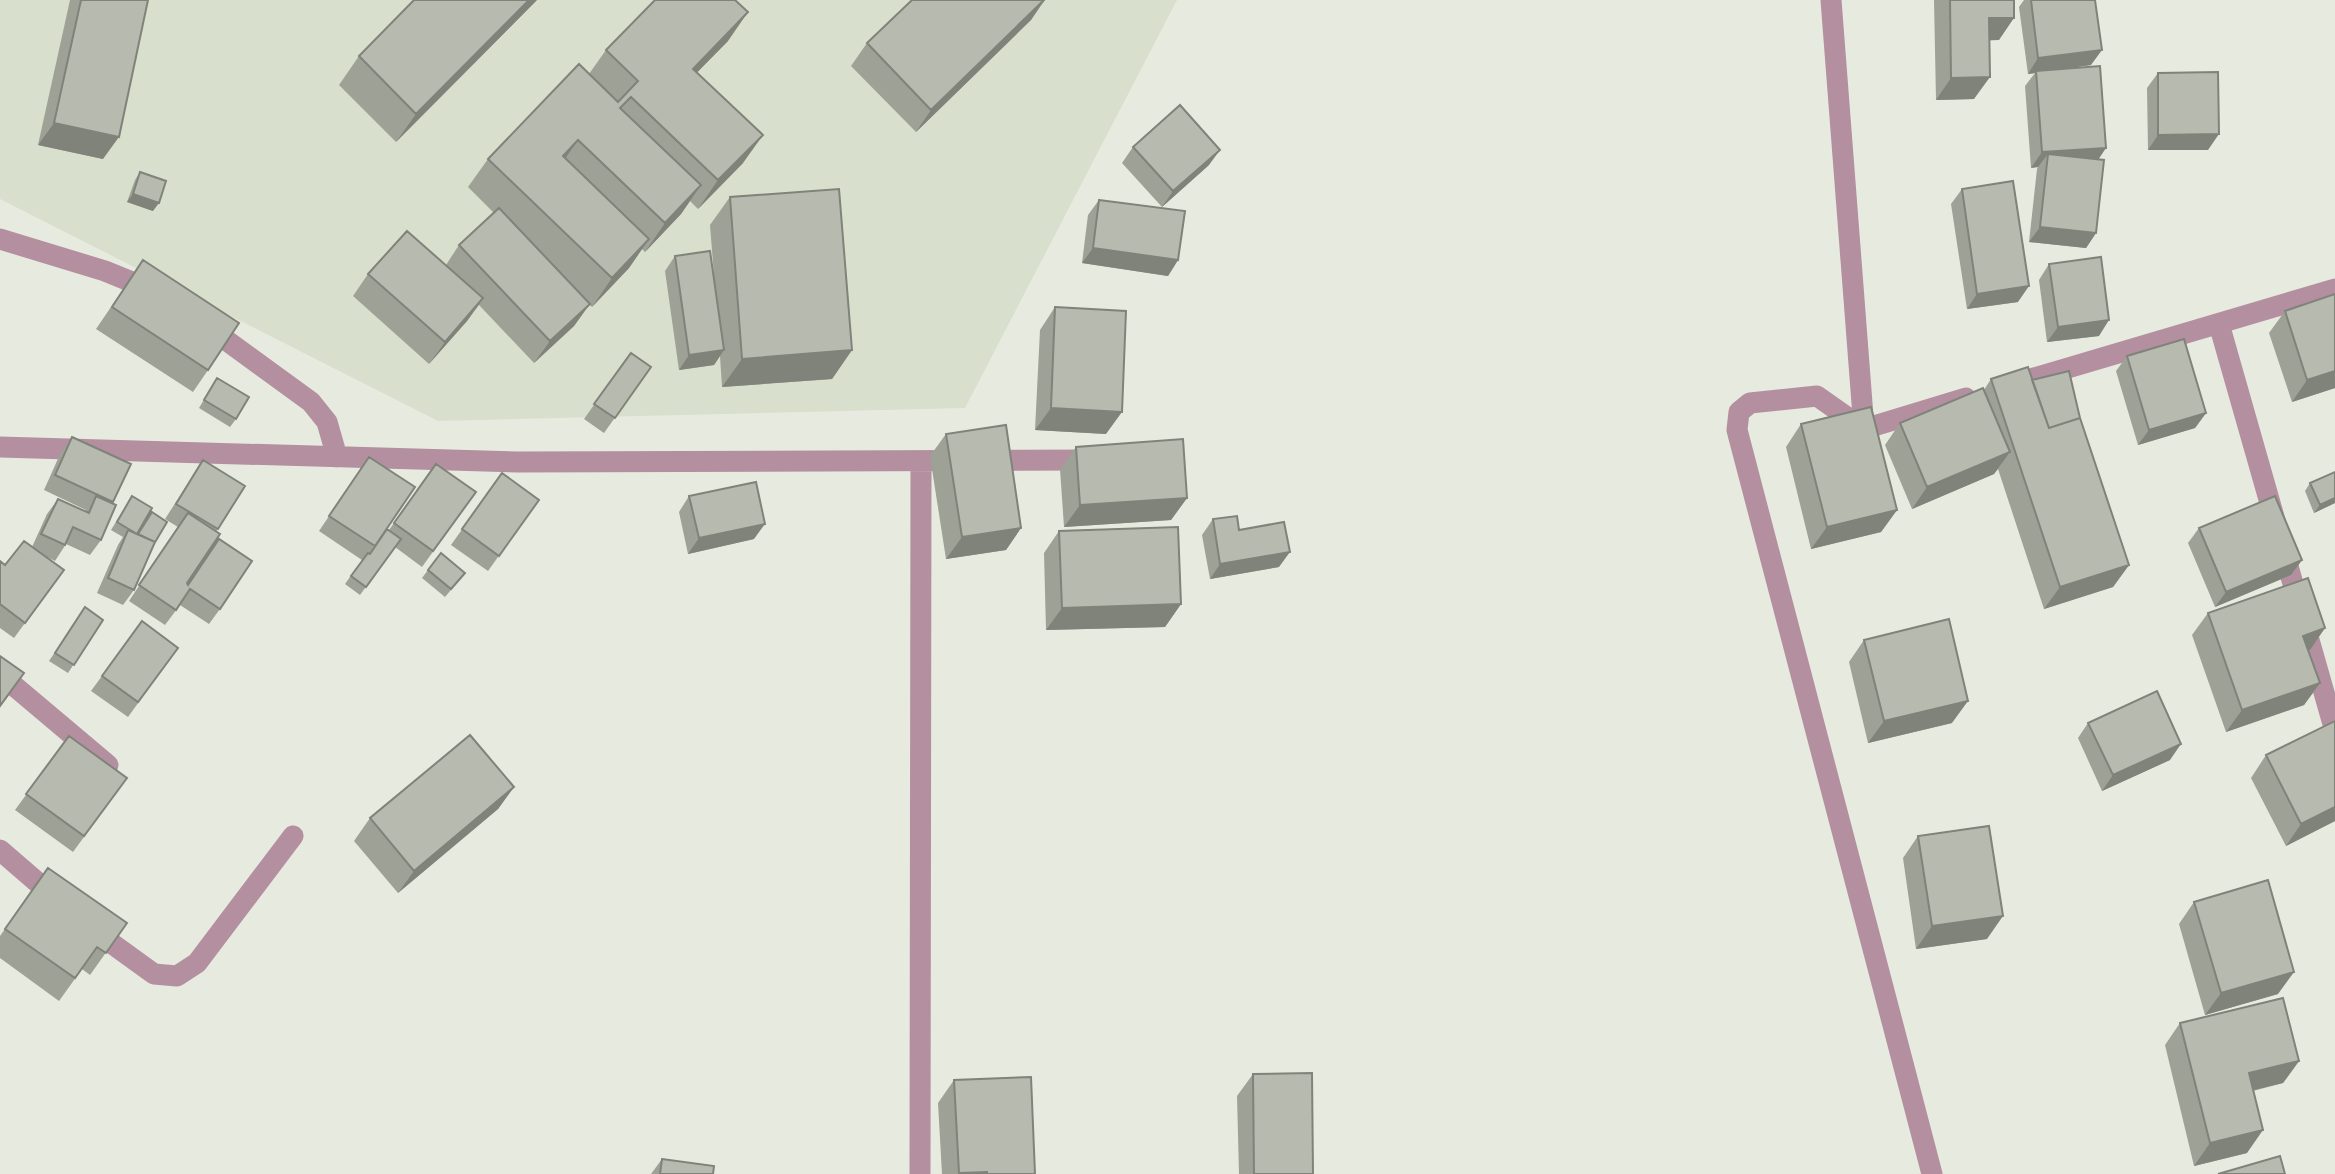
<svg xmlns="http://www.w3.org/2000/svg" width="2335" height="1174" font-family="'Fira Sans',sans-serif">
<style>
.built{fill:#d8dfcc}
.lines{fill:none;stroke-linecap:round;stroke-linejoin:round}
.minor{stroke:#b38fa0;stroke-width:21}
.wall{fill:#9da196}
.shaded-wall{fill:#80837a}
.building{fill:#b7bbaf;stroke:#80837a;stroke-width:2}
</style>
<rect width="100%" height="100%" fill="#e7ebdf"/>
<path class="built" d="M0,0H1177L965,408L438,421L0,199Z"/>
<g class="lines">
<path class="minor" d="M1831,0L1864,429
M0,239L105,271L154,291
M204,324L311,402L327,422L337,457
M2219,324L2335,731
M2007,386L2335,289
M1864,429L1817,396L1750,403L1739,412L1737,430L1932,1174
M1864,429L1966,398
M0,447L518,462L1093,460
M0,674L108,765
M0,850L59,901
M89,927L154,974L177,976L197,963L293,836
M920,1174L921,461"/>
</g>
<path class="wall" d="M70,0H148L103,159L38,145Z
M537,0L396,142L339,85L359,56Z
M912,0H1045L1031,20L916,132L851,66L867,43Z
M1934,0H2014L1999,40H1989L1974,99L1936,100Z
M2024,0H2095L2091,65L2062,69L2098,160L2096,233L2086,248L2029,242L2037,169L2038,167L2031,168L2025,86L2035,73L2028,74L2019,7Z
M728,41L697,72L743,163L698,209L690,201L681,214L645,252L642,249L629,268L592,307L589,304L574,326L534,363L479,305L467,321L429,364L353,296L368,274L446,265L459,245L494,213L468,187L488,159L589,74L606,50Z
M2158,73L2208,150H2148L2147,88Z
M1133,147L1209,165L1162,207L1122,163Z
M140,172L153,211L127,202L135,180Z
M1962,189L2018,302L1967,309L1951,204Z
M730,197L852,350L832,379L722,387L720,356L714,365L679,370L665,271L675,256L714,275L710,225Z
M1099,200L1178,260L1168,276L1082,263L1088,215Z
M143,260L208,370L193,392L96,329Z
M2049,264L2099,336L2047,342L2039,280Z
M2335,294V388L2292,402L2269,333L2285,311Z
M1055,307L1106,434L1035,430L1040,330Z
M631,353L651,367L604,433L584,419Z
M2127,356L2206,413L2195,428L2138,445L2116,371Z
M217,378L236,419L230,427L199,408Z
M1991,379L2032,380L2080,418L2129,565L2113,587L2044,609L1998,469L1994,474L1912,509L1885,445L1900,423L1984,390Z
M1801,424L1897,510L1881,532L1811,549L1786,447Z
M946,434L1021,528L1006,550L946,559L930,456Z
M72,437L131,464L112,504L101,540L90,555L66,544L55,561L45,556L64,570L14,638L0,628V561L5,565L32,547L47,514L58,499L85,512L86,510L44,490L61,452Z
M1076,447L1187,498L1171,520L1064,527L1060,469Z
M369,457L387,529L389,530L436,464L476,492L422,567L395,547L360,595L345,584L362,560L319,531Z
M203,460L245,486L216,532L187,583L220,609L209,624L180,605L165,625L129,601L178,527L165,519Z
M2335,472V503L2314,513L2305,491L2310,483Z
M502,473L539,500L488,571L451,545Z
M132,496L137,534H138L152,512L153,545L134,590L123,605L97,593L118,545L123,537L111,530Z
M689,496L754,539L688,554L679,512Z
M1213,519L1239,530L1279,567L1210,579L1202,535Z
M2199,528L2302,560L2291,575L2215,607L2188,543Z
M1059,531L1181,604L1165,627L1046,630L1044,553Z
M428,570L465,573L445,597L422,578Z
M85,607L103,620L68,673L49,661Z
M2208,613L2325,628L2308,651L2320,683L2304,705L2226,732L2192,635Z
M142,621L178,648L128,717L91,691Z
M1864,640L1952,723L1868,743L1849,662Z
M2335,721V821L2286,846L2251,778L2266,755Z
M2088,723L2170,760L2102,791L2078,738Z
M69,736L127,778L73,852L15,810Z
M514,787L498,809L398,893L354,841L370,818Z
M1918,836L1987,939L1916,949L1903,858Z
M48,868L127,923L90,975L82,969L59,1001L0,958V936Z
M2194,902L2278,994L2205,1015L2179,924Z
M2180,1023L2299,1061L2283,1083L2253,1091L2247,1153L2194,1166L2165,1045Z
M1253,1074L1313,1174H1239L1237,1096Z
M954,1080L1035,1174H942L938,1103Z
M662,1159L713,1174H651Z"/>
<path class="shaded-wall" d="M529,0H537L396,142L416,114Z
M1044,0L1031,20L916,132L931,110Z
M748,12L728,41L673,97L693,69Z
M1989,18H2014L1999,40L1973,41Z
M2102,50L2091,65L2036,73V71L2035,73L2028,74L2038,58Z
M1990,77L1974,99L1936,100L1951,78Z
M54,123L119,137L103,159L38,145Z
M2219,134L2208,150H2148L2158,135Z
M763,135L743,163L698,209L718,180Z
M578,140L558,169L563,156Z
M2106,148L2096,163L2048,154L2038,167L2031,168L2042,152Z
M1220,150L1209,165L1162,207L1173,191Z
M701,185L681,214L645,252L665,223Z
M133,194L159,203L153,211L127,202Z
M2040,227L2096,233L2086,248L2029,242Z
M649,239L629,268L592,307L612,278Z
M1093,248L1178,260L1168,276L1082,263Z
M2029,286L2018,302L1967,309L1977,294Z
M483,298L467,321L429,364L445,342Z
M590,304L574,326L534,363L550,341Z
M2109,320L2099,336L2047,342L2058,327Z
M724,350L714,365L679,370L689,355Z
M852,350L832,379L722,387L742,359Z
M2335,371V388L2292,402L2307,380Z
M1051,408L1122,412L1106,434L1035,430Z
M2206,413L2195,428L2138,445L2149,430Z
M2010,452L1994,474L1912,509L1927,487Z
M1187,498L1171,520L1064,527L1080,505Z
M2335,498V503L2314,513L2320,505Z
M1897,510L1881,532L1811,549L1827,527Z
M765,524L754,539L688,554L699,538Z
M1021,528L1006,550L946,559L962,537Z
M1290,552L1279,567L1210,579L1220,564Z
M2302,560L2291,575L2215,607L2226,592Z
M2129,565L2113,587L2044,609L2060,587Z
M1181,604L1165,627L1046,630L1062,608Z
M2325,628L2310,650L2287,658L2303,636Z
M2320,683L2304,705L2226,732L2242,710Z
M1968,701L1952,723L1868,743L1884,721Z
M2181,744L2170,760L2102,791L2113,775Z
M514,787L498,809L398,893L414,871Z
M2335,807V821L2286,846L2301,824Z
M2003,916L1987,939L1916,949L1932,926Z
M2294,972L2278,994L2205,1015L2221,993Z
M2299,1061L2283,1083L2233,1095L2249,1073Z
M2263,1130L2247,1153L2194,1166L2210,1143Z
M987,1172L986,1174H958L959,1173Z"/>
<path class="building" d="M81,0H148L119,137L54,123Z
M414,0H529L416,114L359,56Z
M655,0H735L748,12L693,69L763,135L718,180L631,97L620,108L701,185L665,223L578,140L563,156L649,239L612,278L488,159L579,64L618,102L638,81L606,50Z
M912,0H1044L931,110L867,43Z
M1950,0H2014V18H1989L1990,77L1951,78Z
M2031,0H2095L2102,50L2038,58Z
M2100,66L2106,148L2042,152L2036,71Z
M2218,72L2219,134L2158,135V73Z
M1180,105L1220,150L1173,191L1133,147Z
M2048,154L2104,160L2096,233L2040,227Z
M140,172L166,181L159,203L133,194Z
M2013,181L2029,286L1977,294L1962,189Z
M839,189L852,350L742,359L730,197Z
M1099,200L1185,211L1178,260L1093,248Z
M499,208L590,304L550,341L459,245Z
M407,231L483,298L445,342L368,274Z
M710,251L724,350L689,355L675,256Z
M2101,257L2109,320L2058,327L2049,264Z
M143,260L239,323L208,370L112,307Z
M2335,294V371L2307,380L2285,311Z
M1055,307L1126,311L1122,412L1051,408Z
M2184,339L2206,413L2149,430L2127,356Z
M631,353L651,367L615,418L594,404Z
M2028,367L2049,428L2080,418L2129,565L2060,587L1991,379Z
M2069,371L2080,418L2049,428L2032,380Z
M217,378L249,397L236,419L204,400Z
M1983,388L2010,452L1927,487L1900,423Z
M1871,407L1897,510L1827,527L1801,424Z
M1006,425L1021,528L962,537L946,434Z
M72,437L131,464L113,502L55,475Z
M1183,439L1187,498L1080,505L1076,447Z
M369,457L415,487L375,546L329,516Z
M203,460L245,486L218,529L176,504Z
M436,464L476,492L433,551L394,523Z
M2335,472V498L2320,505L2310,483Z
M502,473L539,500L499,556L462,529Z
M756,482L765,524L699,538L689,496Z
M96,496L116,505L101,540L73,527L65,545L41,534L58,499L89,513Z
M132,496L152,508L137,534L117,522Z
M2275,496L2302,560L2226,592L2199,528Z
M152,512L167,522L154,544L155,542L138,534Z
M188,513L220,534L187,583L188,585L219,539L252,561L220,609L190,589L176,610L139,585Z
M1237,516L1239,530L1284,522L1290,552L1220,564L1213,519Z
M1178,527L1181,604L1062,608L1059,531Z
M387,529L401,539L366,587L351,576L368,553L370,554Z
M128,530L155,542L134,590L108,578Z
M24,541L64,570L25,623L0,604V561L5,565Z
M441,553L465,573L451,589L428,570Z
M2308,578L2325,628L2303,636L2320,683L2242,710L2208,613Z
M85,607L103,620L74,665L55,653Z
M1949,619L1968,701L1884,721L1864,640Z
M142,621L178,648L138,702L102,676Z
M0,656L24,673L0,706Z
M2157,691L2181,744L2113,775L2088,723Z
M2335,721V807L2301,824L2266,755Z
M470,735L514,787L414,871L370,818Z
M69,736L127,778L84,836L26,794Z
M1989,826L2003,916L1932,926L1918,836Z
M48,868L127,923L106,953L97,947L75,978L5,929Z
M2268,880L2294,972L2221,993L2194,902Z
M2283,998L2299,1061L2249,1073L2263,1130L2210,1143L2180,1023Z
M1312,1073L1313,1174H1254L1253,1074Z
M1031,1077L1035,1174H987V1172L959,1173L954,1080Z
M2280,1156L2285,1174H2218Z
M662,1159L714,1166L713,1174H660Z"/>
</svg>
